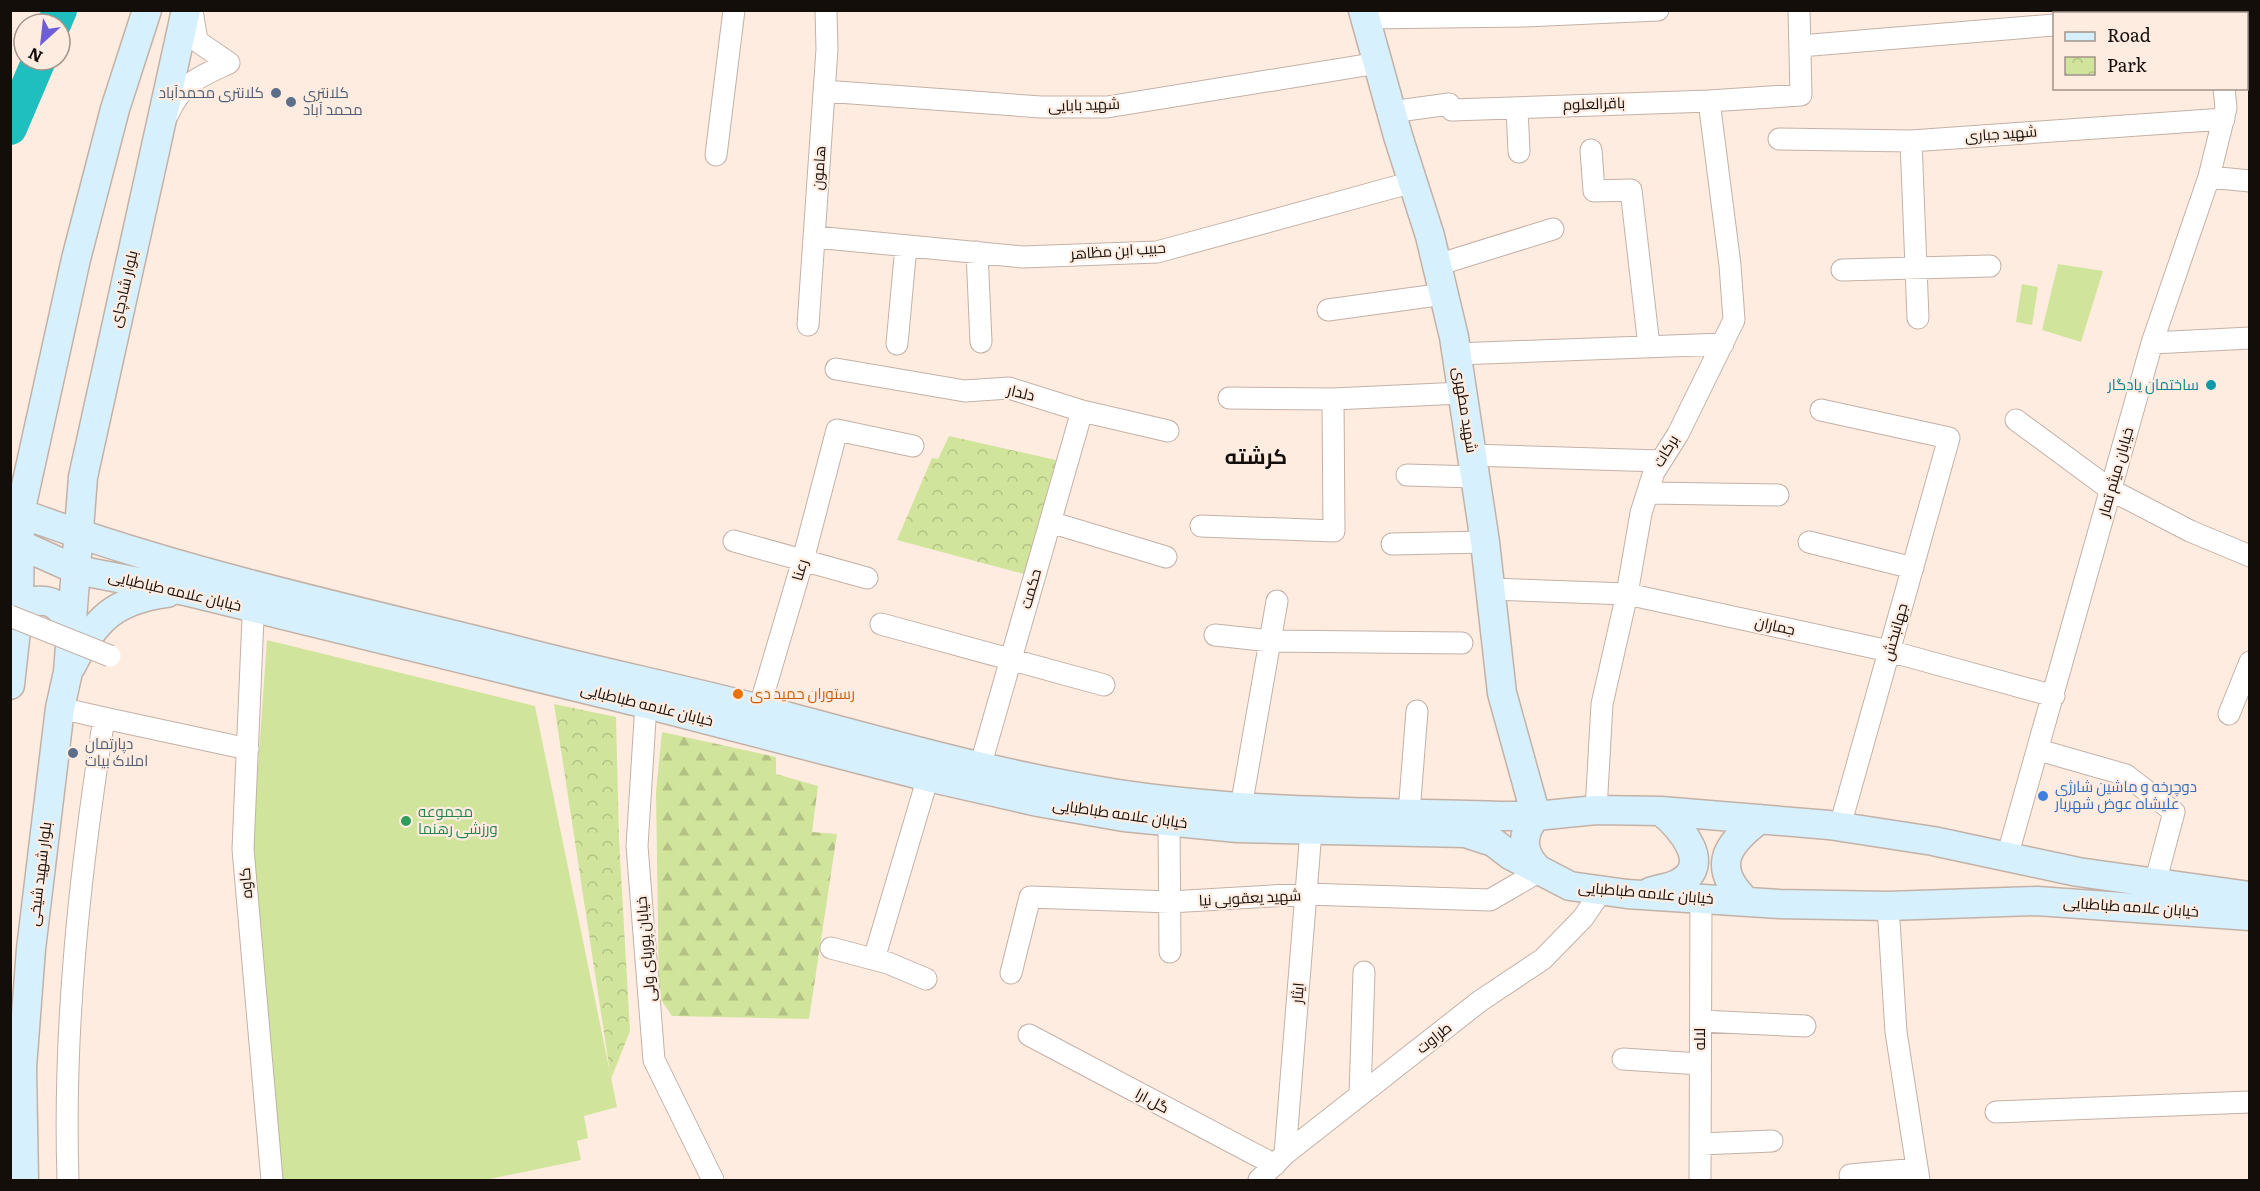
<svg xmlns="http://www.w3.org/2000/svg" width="2260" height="1191" font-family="Literata,Cairo,serif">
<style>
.forest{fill:url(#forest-firs)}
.park{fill:url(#park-crowns)}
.garden{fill:#d1e49b}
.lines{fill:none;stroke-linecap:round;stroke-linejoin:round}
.river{stroke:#1fbebf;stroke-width:34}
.street-casing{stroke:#c3b1a7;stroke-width:23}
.secondary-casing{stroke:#c3b1a7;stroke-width:31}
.street{stroke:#fff;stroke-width:21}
.secondary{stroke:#d6f0fd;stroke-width:28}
.street-bridge-casing{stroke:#c3b1a7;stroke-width:23;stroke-linecap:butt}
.street-bridge{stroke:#fff;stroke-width:21}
.service-dot{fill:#5c6f8a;stroke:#ffece1;stroke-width:2}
.culture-dot{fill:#0f9aa8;stroke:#ffece1;stroke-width:2}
.food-dot{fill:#e8710a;stroke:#ffece1;stroke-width:2}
.shop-dot{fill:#3f7fe0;stroke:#ffece1;stroke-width:2}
.leisure-dot{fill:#2e9e5b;stroke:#ffece1;stroke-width:2}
.labels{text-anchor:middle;stroke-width:4.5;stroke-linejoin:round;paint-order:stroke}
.service-label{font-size:15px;fill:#4e5e75;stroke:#ffece1;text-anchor:start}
.street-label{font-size:15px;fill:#140e0a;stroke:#ffece1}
.culture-label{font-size:15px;fill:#0d838f;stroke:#ffece1;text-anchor:end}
.food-label{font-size:15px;fill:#c56008;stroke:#ffece1;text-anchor:start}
.shop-label{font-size:15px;fill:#366cbe;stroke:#ffece1;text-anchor:start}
.leisure-label{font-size:15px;fill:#27864d;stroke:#ffece1;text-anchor:start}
.district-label{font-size:21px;font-weight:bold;fill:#140e0a;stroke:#ffece1}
</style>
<defs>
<pattern id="forest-firs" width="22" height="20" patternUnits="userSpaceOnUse" patternTransform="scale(1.5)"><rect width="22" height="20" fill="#d1e49b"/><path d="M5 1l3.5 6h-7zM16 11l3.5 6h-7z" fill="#b3c284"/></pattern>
<pattern id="park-crowns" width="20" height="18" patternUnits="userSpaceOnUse" patternTransform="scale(1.5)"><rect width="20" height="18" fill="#d1e49b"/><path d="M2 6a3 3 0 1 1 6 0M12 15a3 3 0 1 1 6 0" fill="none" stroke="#b3c284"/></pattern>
</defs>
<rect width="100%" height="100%" fill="#ffece1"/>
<path class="forest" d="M662,732L776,757V774L818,786L812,832L837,834L809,1019L672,1016L659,997L656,792Z"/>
<path class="park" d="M949,436L1056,460L1024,574L897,540L932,458L938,459Z
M554,704L616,717L619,839L630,1031L611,1079Z"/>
<path class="garden" d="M2058,264L2103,271L2081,342L2042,330Z
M2022,284L2038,287L2032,325L2016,322Z
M267,640L535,706L617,1107L584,1116L588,1138L577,1141L581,1160L485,1180H283L246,936Z"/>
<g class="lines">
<path class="river" d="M54,24L60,10
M10,128L39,60"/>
<g class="street-casing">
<path id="street" d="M2198,14L2215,12
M1365,18L1525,16L1658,10
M1800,46L2054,25
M824,91L1041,107H1107L1378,63
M1517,108L1519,152
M1391,112L1449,104L1452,110L1709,101L1801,95L1799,10
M168,114C183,82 199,77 229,63L197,41L192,10
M1779,139L1911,141L2224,119
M1911,141L1918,318
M1591,150L1594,191L1631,190L1649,346
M716,155L734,10
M2209,177L2250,181
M815,237L1023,257L1157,252L1413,182
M977,252L981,342
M1437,265L1553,229
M1842,270L1990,266
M1328,310L1444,294
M808,325L827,49L826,10
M2152,343L2250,338
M897,344L906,246
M1456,354L1723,344
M836,369L965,391L1009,388L1082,411L1168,431
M1229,398L1333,399L1462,393
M1821,410L1949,438L1840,826
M2016,420L2111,490L2190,531L2250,556
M1472,455L1660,461
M1407,475L1475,477
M1648,493L1778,495
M1050,522L1166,557
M1201,526L1334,531L1333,399
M734,541L867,578
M1809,542L1913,568
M1392,544L1485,542
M1491,589L1627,594L1889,651L2054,696
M254,595L243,849L272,1180
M881,624L1104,685
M1215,635L1271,641L1462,643
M646,704L637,846L654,1060L713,1180
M60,708L104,718C80,871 63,1025 68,1180
M759,709L803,560L837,430L913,446
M2229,714L2250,662
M104,718L248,749
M2039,750L2126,775L2174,812L2155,883
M980,767L1082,411
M1241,807L1277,601
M1596,810L1602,704L1627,594L1641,513L1654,472L1678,434L1734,320L1730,265L1709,101
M1409,813L1417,711
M1169,822L1170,952
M2007,857L2152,343L2209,177L2226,108L2224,88
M1888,906L1896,1032L1919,1180
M831,948L888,963L926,979
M874,959L928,777
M1011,973L1030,897L1170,902L1306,894L1490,900L1540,871
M1701,1021L1805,1026
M1029,1035L1275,1165
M1623,1059L1700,1064
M1360,1095L1364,972
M1996,1112L2250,1102
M1700,1144L1772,1141
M1285,1154L1311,831
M1850,1175L1917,1169
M1259,1180L1285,1154L1480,1001L1543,959L1583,918L1602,890
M1700,1180L1701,898"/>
</g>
<g class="secondary-casing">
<path id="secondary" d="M1363,10L1398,136L1430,236L1454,337L1485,542L1502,693L1536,816C1520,835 1521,854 1540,871
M10,506L20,513C182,573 352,609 519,651C600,672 682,689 763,710C879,741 993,774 1112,793C1240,813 1370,812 1500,816H1536L1596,810L1661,811L1829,825L1933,841L2078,872L2250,896
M10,540L77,570L185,591L646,704L928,777L1038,802L1124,817L1238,828L1465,833L1493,842L1510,855L1570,886L1627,894L1779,904L1888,906L2037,901L2250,916
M11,587L19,603C48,599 54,597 71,624
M72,665C95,619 115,600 167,593
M10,685L19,603L20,513L76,259L115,109L147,10
M1650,892C1658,889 1669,888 1677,884C1715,865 1680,827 1661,811
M1747,902C1711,868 1725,845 1760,819
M24,1180L22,1068L31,949L60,708L68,672L83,477L186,10"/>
</g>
<use href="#street" class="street"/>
<use href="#secondary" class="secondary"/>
<g class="street-bridge-casing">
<path id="street-bridge" d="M10,616L110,656"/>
</g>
<use href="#street-bridge" class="street-bridge"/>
</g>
<g class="service-dot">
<circle cx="276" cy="93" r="6"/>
<circle cx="291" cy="102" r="6"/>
<circle cx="73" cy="753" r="6"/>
</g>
<circle class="culture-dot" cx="2211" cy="385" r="6"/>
<circle class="food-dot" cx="738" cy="694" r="6"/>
<circle class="shop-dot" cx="2043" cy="796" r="6"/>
<circle class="leisure-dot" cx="406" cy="821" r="6"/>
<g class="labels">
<g class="service-label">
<text x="264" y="98" text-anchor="end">کلانتری محمدآباد</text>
<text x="303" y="98">کلانتری<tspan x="303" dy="17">محمد آباد</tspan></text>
<text x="85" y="749">دپارتمان<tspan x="85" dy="17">املاک بیات</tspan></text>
</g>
<g class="street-label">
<text transform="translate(1594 104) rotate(-2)" y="5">باقرالعلوم</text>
<text transform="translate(1084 105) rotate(-2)" y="5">شهید بابایی</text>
<text transform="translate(2001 134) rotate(-4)" y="5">شهید جباری</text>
<text transform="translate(819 168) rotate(-86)" y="5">هامون</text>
<text transform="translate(1118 251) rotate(-4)" y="5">حبیب ابن مظاهر</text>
<text transform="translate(124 289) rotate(-77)" y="5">بلوار شادچای</text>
<text transform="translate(1021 393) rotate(13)" y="5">دلدار</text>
<text transform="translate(1465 410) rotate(81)" y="5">شهید مطهری</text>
<text transform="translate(1666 451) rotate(-59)" y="5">برکات</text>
<text transform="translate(2116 472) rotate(-74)" y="5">خیابان میثم تمار</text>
<text transform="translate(800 570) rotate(-74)" y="5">رعنا</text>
<text transform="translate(1031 589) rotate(-74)" y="5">حکمت</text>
<text transform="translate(175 591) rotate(13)" y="5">خیابان علامه طباطبایی</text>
<text transform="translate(1775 626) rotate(12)" y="5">جماران</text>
<text transform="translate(1895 632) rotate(-74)" y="5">جهانبخش</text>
<text transform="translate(647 705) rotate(14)" y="5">خیابان علامه طباطبایی</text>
<text transform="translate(1120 814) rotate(8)" y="5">خیابان علامه طباطبایی</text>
<text transform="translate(40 874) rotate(-83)" y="5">بلوار شهید شیخی</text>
<text transform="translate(246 883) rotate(-95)" y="5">کاوه</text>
<text transform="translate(1646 893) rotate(5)" y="5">خیابان علامه طباطبایی</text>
<text transform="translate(1250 898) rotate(-3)" y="5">شهید یعقوبی نیا</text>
<text transform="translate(2131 907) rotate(4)" y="5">خیابان علامه طباطبایی</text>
<text transform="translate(646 949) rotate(-95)" y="5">خیابان پوریای ولی</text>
<text transform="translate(1298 993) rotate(-85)" y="5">ایثار</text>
<text transform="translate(1434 1038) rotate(-38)" y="5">طراوت</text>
<text transform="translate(1700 1039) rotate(-90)" y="5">لاله</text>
<text transform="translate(1152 1101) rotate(28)" y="5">گل ارا</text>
</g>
<g class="culture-label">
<text x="2199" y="390">ساختمان یادگار</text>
</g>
<g class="food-label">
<text x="750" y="699">رستوران حمید دی</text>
</g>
<g class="shop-label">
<text x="2055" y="792">دوچرخه و ماشین شارژی<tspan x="2055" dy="17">علیشاه عوض شهریار</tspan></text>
</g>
<g class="leisure-label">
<text x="418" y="817">مجموعه<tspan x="418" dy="17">ورزشی رهنما</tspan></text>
</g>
<g class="district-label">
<text x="1256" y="464">کرشته</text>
</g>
</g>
<rect width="2260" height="1191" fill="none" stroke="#140e0a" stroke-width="24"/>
<rect x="2053" y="12" width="195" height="78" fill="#ffece1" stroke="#a1938b" stroke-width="1.5"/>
<rect x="2065" y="32" width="30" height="9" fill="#d6f0fd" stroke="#a1938b" stroke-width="1.5"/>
<text x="2107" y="42" font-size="18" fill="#140e0a">Road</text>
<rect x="2065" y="57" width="30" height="18" fill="url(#park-crowns)" stroke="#a1938b" stroke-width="1.5"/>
<text x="2107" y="72" font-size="18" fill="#140e0a">Park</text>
<g transform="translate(42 42) rotate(207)"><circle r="28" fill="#ffece1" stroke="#a1938b" stroke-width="1.5"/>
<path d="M0-4.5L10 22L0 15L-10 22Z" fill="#6d5dd7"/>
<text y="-9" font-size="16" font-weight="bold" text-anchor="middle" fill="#140e0a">N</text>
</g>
</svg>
